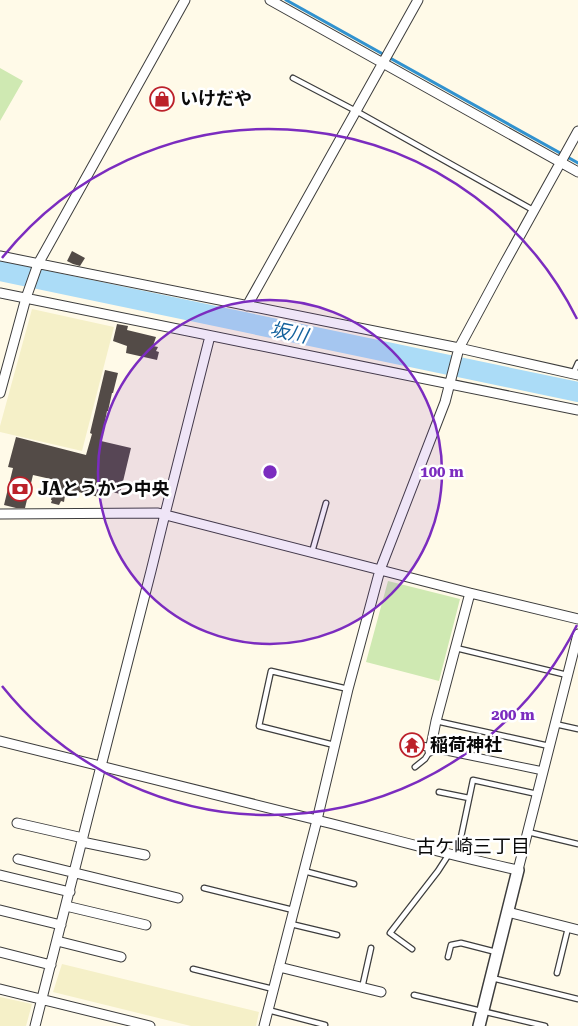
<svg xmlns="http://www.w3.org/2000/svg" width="578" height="1026" font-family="'Roboto Serif','Noto Sans JP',serif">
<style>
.farmland{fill:#f5f0c8}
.green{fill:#cfe9b2}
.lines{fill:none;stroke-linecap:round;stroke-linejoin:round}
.stream{stroke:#3192cf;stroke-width:3}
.river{stroke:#abdcf7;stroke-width:20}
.building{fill:#534b47}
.service-casing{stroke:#3d3d3d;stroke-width:7}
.pedestrian-casing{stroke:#3d3d3d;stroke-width:9}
.minor-casing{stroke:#3d3d3d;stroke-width:11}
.tertiary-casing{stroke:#3d3d3d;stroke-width:14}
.service{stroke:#fff;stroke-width:4.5}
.pedestrian{stroke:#fff;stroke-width:7}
.minor{stroke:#fff;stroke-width:9}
.tertiary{stroke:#fff;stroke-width:11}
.ring{fill:none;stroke:#7b2cbf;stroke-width:2.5}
.labels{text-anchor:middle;stroke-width:5;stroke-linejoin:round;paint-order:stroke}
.poi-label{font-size:18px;font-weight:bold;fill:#0a0a0a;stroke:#fff;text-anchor:start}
.water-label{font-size:19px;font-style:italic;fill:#13629d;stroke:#fff}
.neighbourhood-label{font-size:19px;fill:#0a0a0a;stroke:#fff}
.centre{fill:#7b2cbf;stroke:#fff;stroke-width:2.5}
.ring-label{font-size:15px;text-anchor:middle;font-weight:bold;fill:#7b2cbf;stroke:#fff;stroke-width:5;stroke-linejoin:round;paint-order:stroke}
</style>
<rect width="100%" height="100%" fill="#fffae8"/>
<path class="farmland" d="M32,309L114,327L82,451L0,432V426Z
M62,964L259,1012L256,1026H191L53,992Z
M0,997L32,1004L26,1026H0Z"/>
<path class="green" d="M0,68L23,81L0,121Z
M388,581L460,599L439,681L366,662Z"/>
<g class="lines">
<path class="stream" d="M286,0L578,163"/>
<path class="river" d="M0,271L578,392"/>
</g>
<path class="building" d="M72,251L85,258L80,266L73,264L67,261Z
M117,324L128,326L127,330L156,337L153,346L158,347L156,351L159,352L157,360L126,353L127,346L113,341Z
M105,370L118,373L113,393H112L108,411H107L101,441L131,448L120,494L101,489L99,497L66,489L64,502L61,501L59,505L51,503L52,500H51L55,480L33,475L25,508H16L4,505L13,468L8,467L16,437L86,455L92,434L90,433Z"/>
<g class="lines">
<g class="service-casing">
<path id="service" d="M293,78L356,111L533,210
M573,374L578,363
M312,552L326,503
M456,648L567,675
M436,721L549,746
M555,724L578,729
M334,745L259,726L271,671L348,689
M415,767L425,759L430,751
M439,792L469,798
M528,832L578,844
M457,856L473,780L537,794
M304,871L354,884
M204,888L293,910
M291,924L337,935
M412,949L390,933L438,871L449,854
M448,957L451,945L461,943L496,952
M193,969L273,989
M557,973L568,928
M492,978L578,999
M362,988L371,948
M414,995L545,1026
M268,1010L325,1025"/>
</g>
<g class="pedestrian-casing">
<path id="pedestrian" d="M422,746L543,771"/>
</g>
<g class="minor-casing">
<path id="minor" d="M270,0L578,172
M0,256L459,348L578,375
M0,293L578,410
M247,306L418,0
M0,393L26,298L38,264L185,0
M0,514L158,513L470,593L578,619
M0,741C103,767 206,792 309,818C378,835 447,855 518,870L578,634
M430,751L436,721L470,593
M17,823L83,838
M82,842L145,855
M18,859L178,898
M0,875L70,892
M66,906L146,925
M0,910L61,925
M508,912L578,930
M57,941L121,957
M0,952L51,965
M279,967L381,992
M0,989L150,1026
M35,1026L89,813L151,571L165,514L210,336
M264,1026L317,820L348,689L380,570L445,402L459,348L502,268L578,131"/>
</g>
<g class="tertiary-casing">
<path id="tertiary" d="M479,1026L518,870"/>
</g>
<use href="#service" class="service"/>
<use href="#pedestrian" class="pedestrian"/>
<use href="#minor" class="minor"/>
<use href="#tertiary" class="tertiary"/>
</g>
<circle cx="270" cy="472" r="172" fill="#7b2cbf" fill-opacity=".12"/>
<g class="ring">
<circle cx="270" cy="472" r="172"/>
<path d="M577 625A343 343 0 0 1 2 686M2 258A343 343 0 0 1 577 319"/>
</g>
<defs>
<g id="shop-ring" transform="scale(1.25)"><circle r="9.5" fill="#fff" stroke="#bc212a" stroke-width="1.5"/><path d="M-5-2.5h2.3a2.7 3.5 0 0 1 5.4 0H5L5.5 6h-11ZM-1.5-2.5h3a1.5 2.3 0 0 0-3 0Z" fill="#bc212a"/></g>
<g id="bank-ring" transform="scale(1.25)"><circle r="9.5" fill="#fff" stroke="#bc212a" stroke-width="1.5"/><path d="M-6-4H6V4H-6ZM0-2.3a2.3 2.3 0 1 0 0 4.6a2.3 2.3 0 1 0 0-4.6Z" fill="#bc212a"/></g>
<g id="temple-ring" transform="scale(1.25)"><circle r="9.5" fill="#fff" stroke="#bc212a" stroke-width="1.5"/><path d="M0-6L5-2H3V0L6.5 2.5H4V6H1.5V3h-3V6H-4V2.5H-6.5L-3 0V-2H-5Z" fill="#bc212a"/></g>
</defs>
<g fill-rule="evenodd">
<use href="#shop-ring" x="162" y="99"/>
<use href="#bank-ring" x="20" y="489"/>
<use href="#temple-ring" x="412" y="745"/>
</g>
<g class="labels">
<g class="poi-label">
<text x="180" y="105">いけだや</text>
<text x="38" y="495">JAとうかつ中央</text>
<text x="430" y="751">稲荷神社</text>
</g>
<g class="water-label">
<text transform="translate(289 332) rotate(12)" y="7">坂川</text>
</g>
<g class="neighbourhood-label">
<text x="473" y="853">古ケ崎三丁目</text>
</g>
</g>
<circle cx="270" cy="472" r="8" class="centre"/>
<g class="ring-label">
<text x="442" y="477">100 m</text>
<text x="513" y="720">200 m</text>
</g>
</svg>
